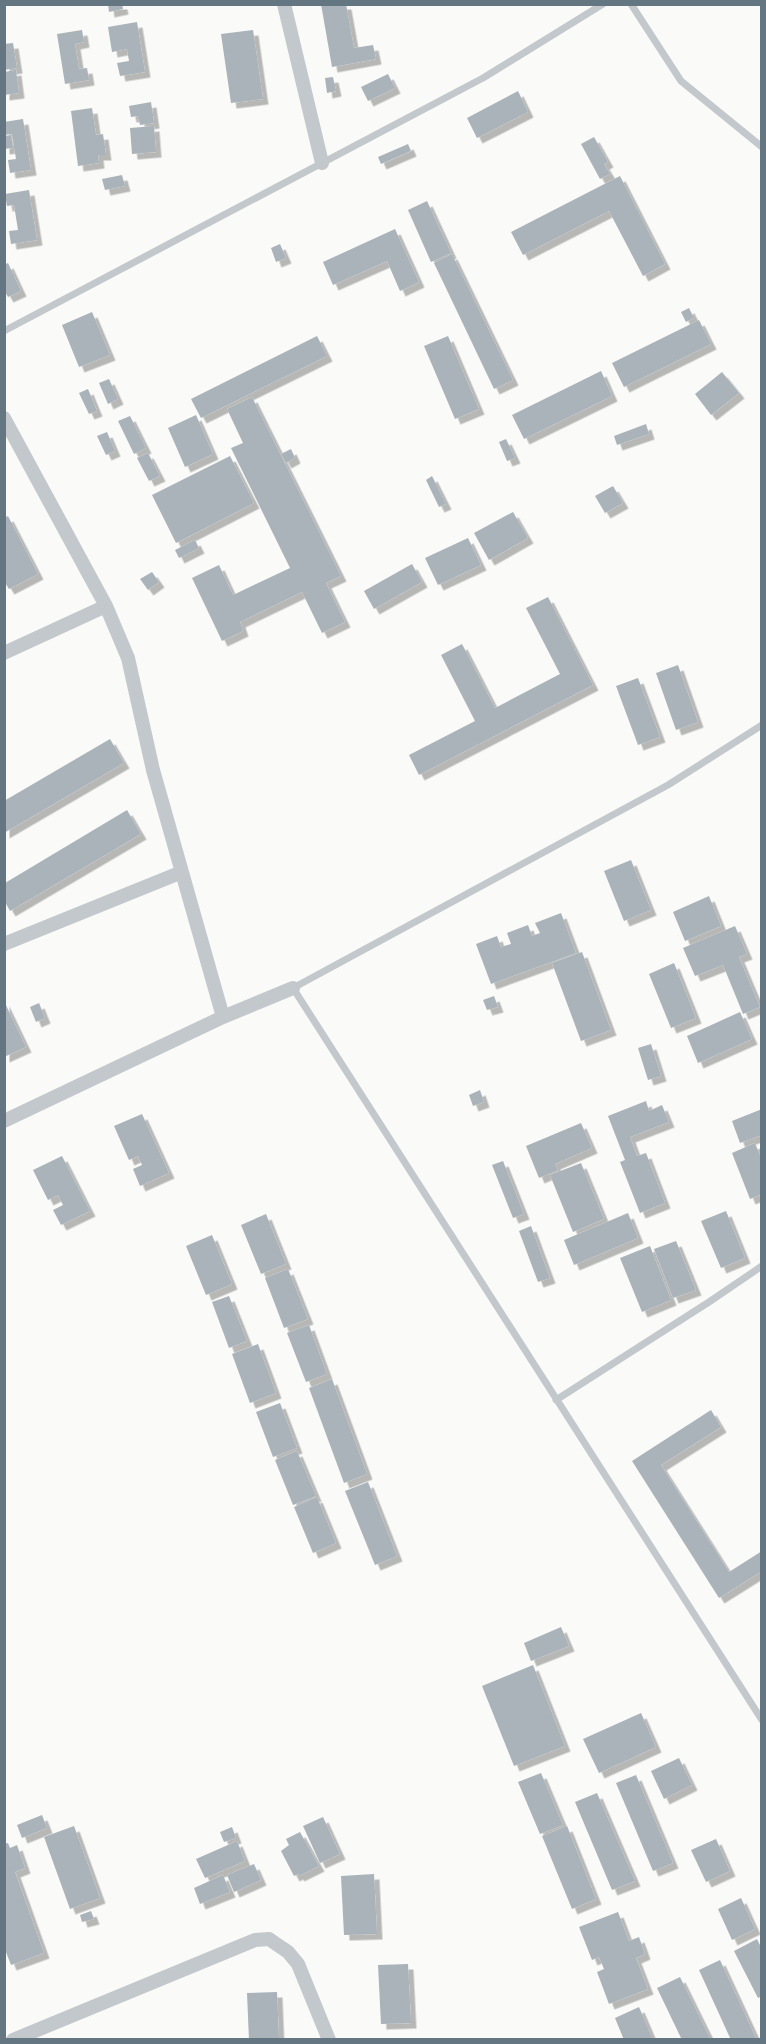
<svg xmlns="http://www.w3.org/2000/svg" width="766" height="2044" font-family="Manrope,sans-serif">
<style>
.building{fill:#aab3b9;filter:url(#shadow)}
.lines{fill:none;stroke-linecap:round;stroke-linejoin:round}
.service{stroke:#c3c8cc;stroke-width:7}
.minor{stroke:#c3c8cc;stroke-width:14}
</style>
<defs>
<filter id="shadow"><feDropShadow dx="5.5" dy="5.5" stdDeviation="0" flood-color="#0004"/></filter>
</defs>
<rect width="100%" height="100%" fill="#fafaf8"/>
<path class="building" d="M108,4H122L123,9L109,12Z
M321,4H346L354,48L373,45L376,59L332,67Z
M137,22L145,72L120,76L117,63L129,61L127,49L112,52L108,27Z
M82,30L84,42L75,44L79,69L87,68L89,80L65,84L57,34Z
M253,30L263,99L231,103L221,34Z
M13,43L17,68L4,70V44Z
M16,70L19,93L4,95V72Z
M388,74L395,88L368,101L361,87Z
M333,77L336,91L327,93L325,78Z
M518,91L528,112L477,138L467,118Z
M151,102L154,123L140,125L138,116L131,117L129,106Z
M92,108L96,135L103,134L106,155H98L99,163L78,166L71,111Z
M23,119L31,170L10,173L8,160L16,159L12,134L4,135V122Z
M154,126L156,152L132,154L130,128Z
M11,135L13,148L4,149V136Z
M594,137L608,162L604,164L610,174L600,179L581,144Z
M408,144L411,151L381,164L378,157Z
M122,175L125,186L105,190L102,179Z
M620,176L665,264L643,276L609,211L523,255L511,232Z
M29,190L37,240L11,244L9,231L18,230L14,205L7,206L5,194Z
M427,201L451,253L431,262L408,210Z
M395,229L419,282L400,291L387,261L333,285L323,262Z
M280,244L286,258L276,262L271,248Z
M452,254L513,380L494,389L434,263Z
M8,263L21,291L8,297L4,290V265Z
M689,308L694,318L686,322L681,312Z
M92,312L110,355L79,367L62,325Z
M699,320L711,344L624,387L612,363Z
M317,336L327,356L201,418L191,399Z
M448,336L479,409L455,419L424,346Z
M601,371L612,396L524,439L512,415Z
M722,372L739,393L711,415L695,394Z
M109,379L118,399L108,404L99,383Z
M88,389L97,411L89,414L79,393Z
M252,397L341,576L326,583L345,622L322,633L302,592L240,622L243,631L222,641L192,578L219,565L233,595L290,568L231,448L243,443L227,409Z
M196,415L213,454L185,467L168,428Z
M130,416L146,448L134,454L118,421Z
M646,424L649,434L617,445L614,436Z
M107,432L115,451L106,455L97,436Z
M506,439L515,458L507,461L499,442Z
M291,449L295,458L286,463L281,454Z
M148,453L160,476L149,481L137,458Z
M230,456L254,503L176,543L152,495Z
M432,476L446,504L439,507L426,480Z
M613,486L623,503L605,513L595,496Z
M513,512L528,538L489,560L474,533Z
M8,516L38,574L9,589L4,581V518Z
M468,538L481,565L438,585L425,558Z
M195,540L199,548L179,558L175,550Z
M412,564L422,582L374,609L364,591Z
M152,572L159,582L148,590L140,579Z
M548,597L593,685L419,775L409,755L475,721L441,655L462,644L495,708L560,674L526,608Z
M678,665L698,722L676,730L656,673Z
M638,678L660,737L638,745L616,686Z
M110,739L124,763L4,833V801Z
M127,810L141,834L10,911L5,902V883Z
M631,860L651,910L624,921L604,871Z
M709,896L721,926L685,941L673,912Z
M561,913L576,953L491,984L476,944L497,936L501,947L511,944L507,933L528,925L532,936L540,933L535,923Z
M735,926L747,954L739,957L760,1007L743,1014L723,965L695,976L683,948Z
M582,952L611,1030L581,1041L552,963Z
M674,963L696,1018L671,1028L649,974Z
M494,996L498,1007L487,1010L483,1000Z
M4,1001L26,1047L4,1057Z
M39,1003L45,1018L36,1022L30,1007Z
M740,1012L752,1039L698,1063L687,1036Z
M651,1044L661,1076L648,1080L638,1048Z
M480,1090L484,1102L473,1106L469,1095Z
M646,1101L649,1111L662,1105L669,1122L630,1137L637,1156L646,1153L665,1203L640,1213L620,1162L625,1160L608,1116Z
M762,1109V1135L740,1143L732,1121Z
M142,1114L169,1173L140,1186L133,1169L142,1165L138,1156L129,1160L114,1126Z
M581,1123L592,1148L555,1164L558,1170L539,1178L526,1146Z
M755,1143L762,1160V1194L750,1199L732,1153Z
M62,1156L90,1211L61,1225L53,1210L63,1205L58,1195L48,1200L33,1170Z
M503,1161L524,1214L513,1218L492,1165Z
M581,1163L604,1219L573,1232L550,1175Z
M726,1211L745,1258L721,1268L701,1221Z
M628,1213L638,1238L574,1265L564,1240Z
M266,1214L286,1264L261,1274L241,1225Z
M531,1226L550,1278L538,1282L519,1231Z
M212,1235L232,1284L206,1295L186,1246Z
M676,1241L696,1290L673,1298L654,1249Z
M650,1246L671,1300L642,1312L620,1258Z
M288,1269L308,1319L284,1328L265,1278Z
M229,1296L247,1341L229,1348L212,1302Z
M309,1325L327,1374L306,1382L287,1333Z
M258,1344L276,1393L250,1403L232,1354Z
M332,1379L367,1474L344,1483L309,1388Z
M280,1403L297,1448L273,1457L256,1412Z
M711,1410L721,1427L661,1465L729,1572L762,1551V1571L719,1598L632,1461Z
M297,1451L316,1496L293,1505L275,1460Z
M368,1482L397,1556L375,1565L345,1491Z
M317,1497L336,1543L313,1553L294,1507Z
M561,1627L569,1646L531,1661L524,1643Z
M533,1665L565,1746L514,1766L482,1686Z
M641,1713L656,1747L599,1773L583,1739Z
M679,1758L692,1785L664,1799L651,1771Z
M541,1773L563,1825L540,1834L518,1782Z
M636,1775L673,1863L653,1871L616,1783Z
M597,1793L635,1881L612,1890L575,1802Z
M42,1815L47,1828L22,1838L17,1825Z
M323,1817L340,1854L320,1863L303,1826Z
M74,1826L100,1898L70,1909L44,1837Z
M567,1826L596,1899L572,1909L542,1836Z
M232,1827L236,1838L224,1842L220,1832Z
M300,1832L319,1866L299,1876L298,1874L294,1876L281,1851L289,1845L286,1839Z
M716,1839L730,1871L706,1882L691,1850Z
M237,1841L245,1861L205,1878L196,1859Z
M8,1843L10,1848L17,1845L25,1868L15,1872L44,1953L11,1965L4,1947V1844Z
M254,1864L261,1880L234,1892L227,1875Z
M374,1874L377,1934L344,1935L341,1876Z
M223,1875L230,1892L200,1904L194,1888Z
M741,1898L755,1929L732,1940L718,1909Z
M91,1911L94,1919L82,1922L80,1915Z
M618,1912L629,1941L639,1937L645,1954L636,1958L648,1989L609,2004L597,1972L604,1969L599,1957L592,1960L579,1927Z
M757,1939L762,1949V1996L758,1998L734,1951Z
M720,1960L757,2040H731L699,1970Z
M408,1964L411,2023L381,2024L378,1965Z
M680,1977L711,2040H682L657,1988Z
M277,1992L279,2040H249L247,1993Z
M639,2007L653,2040H624L615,2018Z"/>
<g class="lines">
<path class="service" d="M631,4L681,81L762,147
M4,331L483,78L603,4
M762,725L668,785L293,988L762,1720
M556,1400L709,1302L762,1266"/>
<path class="minor" d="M284,4L322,163
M4,418L106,606L128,658L153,770L223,1017
M4,653L106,606
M4,944L182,872
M4,1121L223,1017L293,988
M13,2040L255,1940L269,1939L288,1952L298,1964L329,2040"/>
</g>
<rect width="766" height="2044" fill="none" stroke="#657683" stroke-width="12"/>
</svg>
